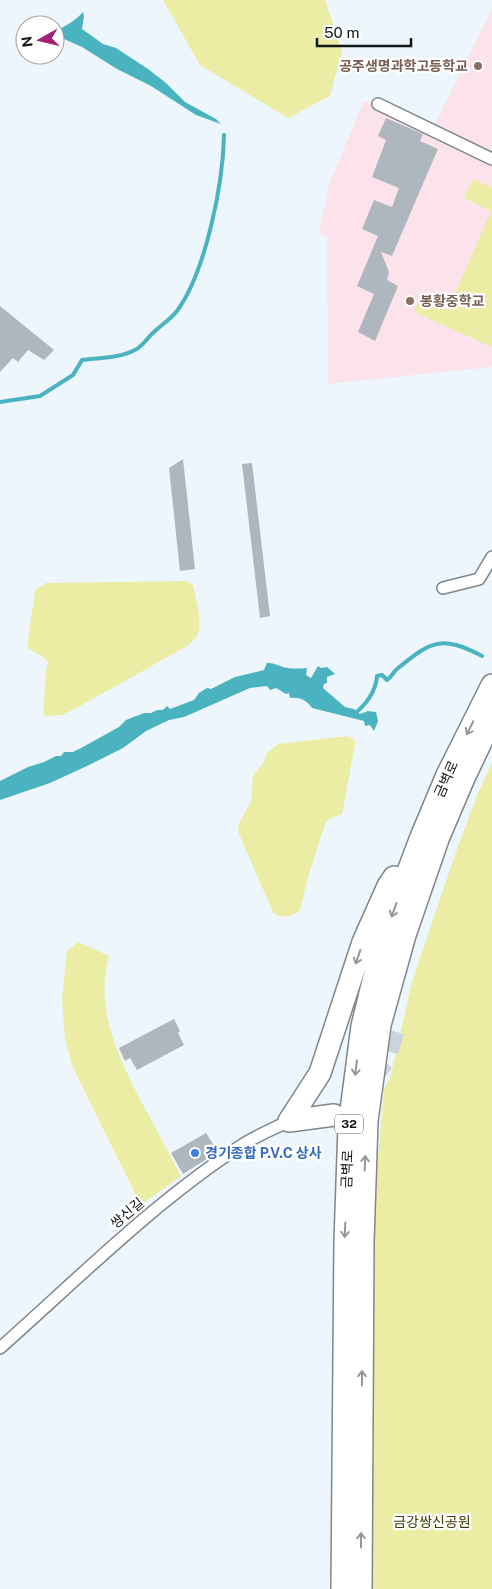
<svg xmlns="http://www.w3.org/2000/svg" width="492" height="1589" font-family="'Public Sans','Noto Sans KR',sans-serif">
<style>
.education{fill:#fce3eb}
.green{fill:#eaeda3}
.water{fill:#4bb2bf}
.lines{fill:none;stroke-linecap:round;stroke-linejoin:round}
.stream{stroke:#4bb2bf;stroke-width:4}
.building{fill:#afb7be}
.highway-tunnel{stroke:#ccd4db;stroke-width:21;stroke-dasharray:21 11;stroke-linecap:butt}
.street-casing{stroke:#7f868d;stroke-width:14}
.highway-casing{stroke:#7f868d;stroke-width:24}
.street{stroke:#fff;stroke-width:11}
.highway{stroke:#fff;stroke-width:21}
.oneway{stroke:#959698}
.education-dot{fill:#8d6e63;stroke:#fff;stroke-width:2}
.shop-dot{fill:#3f7fe0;stroke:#fff;stroke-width:2}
.labels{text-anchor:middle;stroke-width:4.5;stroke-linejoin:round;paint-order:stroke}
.shield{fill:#fff;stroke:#5a5c5e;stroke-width:1}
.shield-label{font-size:12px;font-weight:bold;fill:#131619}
.education-label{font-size:14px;font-weight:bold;fill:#785e54;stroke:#fff;text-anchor:end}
.street-label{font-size:14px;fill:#131619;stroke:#fff}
.shop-label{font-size:14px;font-weight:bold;fill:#366cbe;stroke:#fff;text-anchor:start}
.park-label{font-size:14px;fill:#3f4005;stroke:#fff}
</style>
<rect width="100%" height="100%" fill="#edf6fd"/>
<path class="education" d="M492,8V151L435,124Z
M364,101L492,165V367L328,384L327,236L319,235L328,187Z"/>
<path class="green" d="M163,0H325L342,51L330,96L288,118L200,65Z
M473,179L492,188V347L414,312L420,298L448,310L491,211L464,198Z
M186,581L193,585C195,597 204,626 197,636C195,639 191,642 189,645L82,705L62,715L46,716L43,714L46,672L48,662C42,655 35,653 28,648V640L35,590L46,583Z
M348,736L355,740V745L342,814L329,819L325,824L308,877L300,910L290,916H278L273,912L239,834L238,825L251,802L253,776L263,763L267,753L272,749L278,744Z
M492,763V1589H371L374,1254L377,1170L384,1089L390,1078L412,982L457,849L478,793Z
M78,942L109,956C94,1010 119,1058 143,1105C156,1128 168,1152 181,1176L145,1202L139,1201L73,1068L65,1038L62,999L67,951Z"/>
<path class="water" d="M83,12L84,16L82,29L103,44L116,48L148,69L166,83L185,102L216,119L221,124L196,115L151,86L117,69L82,47L55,35V31C65,27 76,20 83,12Z
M267,663C273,663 275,664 280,666C287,669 299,669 307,668L306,675L311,678L318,666L321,668L327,667L335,674L327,677V683L324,684L323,688L345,707L354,709L360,714L368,711L376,712L378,721L374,731L370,725L365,726L364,721L312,708C307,700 299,697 290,698L289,693L286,694L276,688L270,690L267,686L250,688L184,717L169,720L146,731L123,748L87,766L50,783L0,800V781L28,767L44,762L56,756H61L64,752H73L81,748L119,727L126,720L144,713H151L157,710H163L167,706L170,709L194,700L199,693L207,688L211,689L235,677L264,670Z"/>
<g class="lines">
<path class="stream" d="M0,402L40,396L73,375L82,360C98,358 120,358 135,350C142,347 148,337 154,332C161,325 171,319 177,311C206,271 223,184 224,135
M354,714C366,705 376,691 377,676L382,675L387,680C392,677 393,672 397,669C430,642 441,634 482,656"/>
</g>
<path class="building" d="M386,118L423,134L420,141L438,149L392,256L381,252L389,272L387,280L398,286L375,341L358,332L374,294L357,286L378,236L362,229L374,200L392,207L399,188L372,177L386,140L378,136Z
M0,306L54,350L44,360L28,350L18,362L13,358L0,372Z
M183,459L195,569L180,571L169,468Z
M252,463L270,616L260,618L242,464Z
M174,1019L180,1031L178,1033L184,1045L137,1070L130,1058L125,1061L119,1048Z
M206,1133L218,1152L183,1174L171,1153Z"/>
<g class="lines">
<path class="highway-tunnel" d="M371,1078L385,1060L395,1028"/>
<g class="street-casing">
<path id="street" d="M378,104L492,159
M443,588L479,579L492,557
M0,1348C79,1278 153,1203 242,1145C256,1136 273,1129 289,1121"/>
</g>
<g class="highway-casing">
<path id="highway" d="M289,1121L320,1073L363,942L388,886L394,877
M289,1121L334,1115
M342,1589L345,1241L349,1126L362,1026L385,932L421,837L447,775L492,685
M361,1589L363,1241L367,1121L380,1025L405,935L438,839L464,778L492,719"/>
</g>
<use href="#street" class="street"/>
<use href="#highway" class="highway"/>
</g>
<defs><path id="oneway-shaft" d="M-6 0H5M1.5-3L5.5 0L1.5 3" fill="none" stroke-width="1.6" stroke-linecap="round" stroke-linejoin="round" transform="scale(1.25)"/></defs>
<g class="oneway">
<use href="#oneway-shaft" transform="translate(470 728) rotate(116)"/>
<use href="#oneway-shaft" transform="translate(394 910) rotate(110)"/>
<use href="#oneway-shaft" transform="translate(358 957) rotate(109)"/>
<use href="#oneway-shaft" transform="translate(356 1068) rotate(97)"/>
<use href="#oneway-shaft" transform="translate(365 1163) rotate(-88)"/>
<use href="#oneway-shaft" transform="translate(345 1230) rotate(92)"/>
<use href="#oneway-shaft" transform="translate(362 1378) rotate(-90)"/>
<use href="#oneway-shaft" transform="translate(361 1540) rotate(-90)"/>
</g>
<g class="education-dot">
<circle cx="478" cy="66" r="5"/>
<circle cx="410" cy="301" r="5"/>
</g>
<circle class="shop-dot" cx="195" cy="1153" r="5"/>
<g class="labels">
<rect class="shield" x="335" y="1114.5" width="28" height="19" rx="4"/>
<g class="shield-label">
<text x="349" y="1128">32</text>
</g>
<g class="education-label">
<text x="468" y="71">공주생명과학고등학교</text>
<text x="420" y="306" text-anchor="start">봉황중학교</text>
</g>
<g class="street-label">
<text transform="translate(446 779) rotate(-66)" y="5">금벽로</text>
<text transform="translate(347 1169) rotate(-88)" y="5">금벽로</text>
<text transform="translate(127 1213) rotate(-40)" y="5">쌍신길</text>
</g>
<g class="shop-label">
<text x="205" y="1158">경기종합 P.V.C 상사</text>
</g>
<g class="park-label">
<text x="432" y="1527">금강쌍신공원</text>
</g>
</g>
<g transform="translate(40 40) rotate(262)"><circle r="24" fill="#ffffff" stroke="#a1a2a3"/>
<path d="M0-4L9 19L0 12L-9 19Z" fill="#a12377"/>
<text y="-8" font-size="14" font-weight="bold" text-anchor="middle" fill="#131619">N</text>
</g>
<path d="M317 38v8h94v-8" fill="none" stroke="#131619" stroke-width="2.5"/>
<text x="324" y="38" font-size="15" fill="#131619" stroke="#ffffff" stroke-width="4" paint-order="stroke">50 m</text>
</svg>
